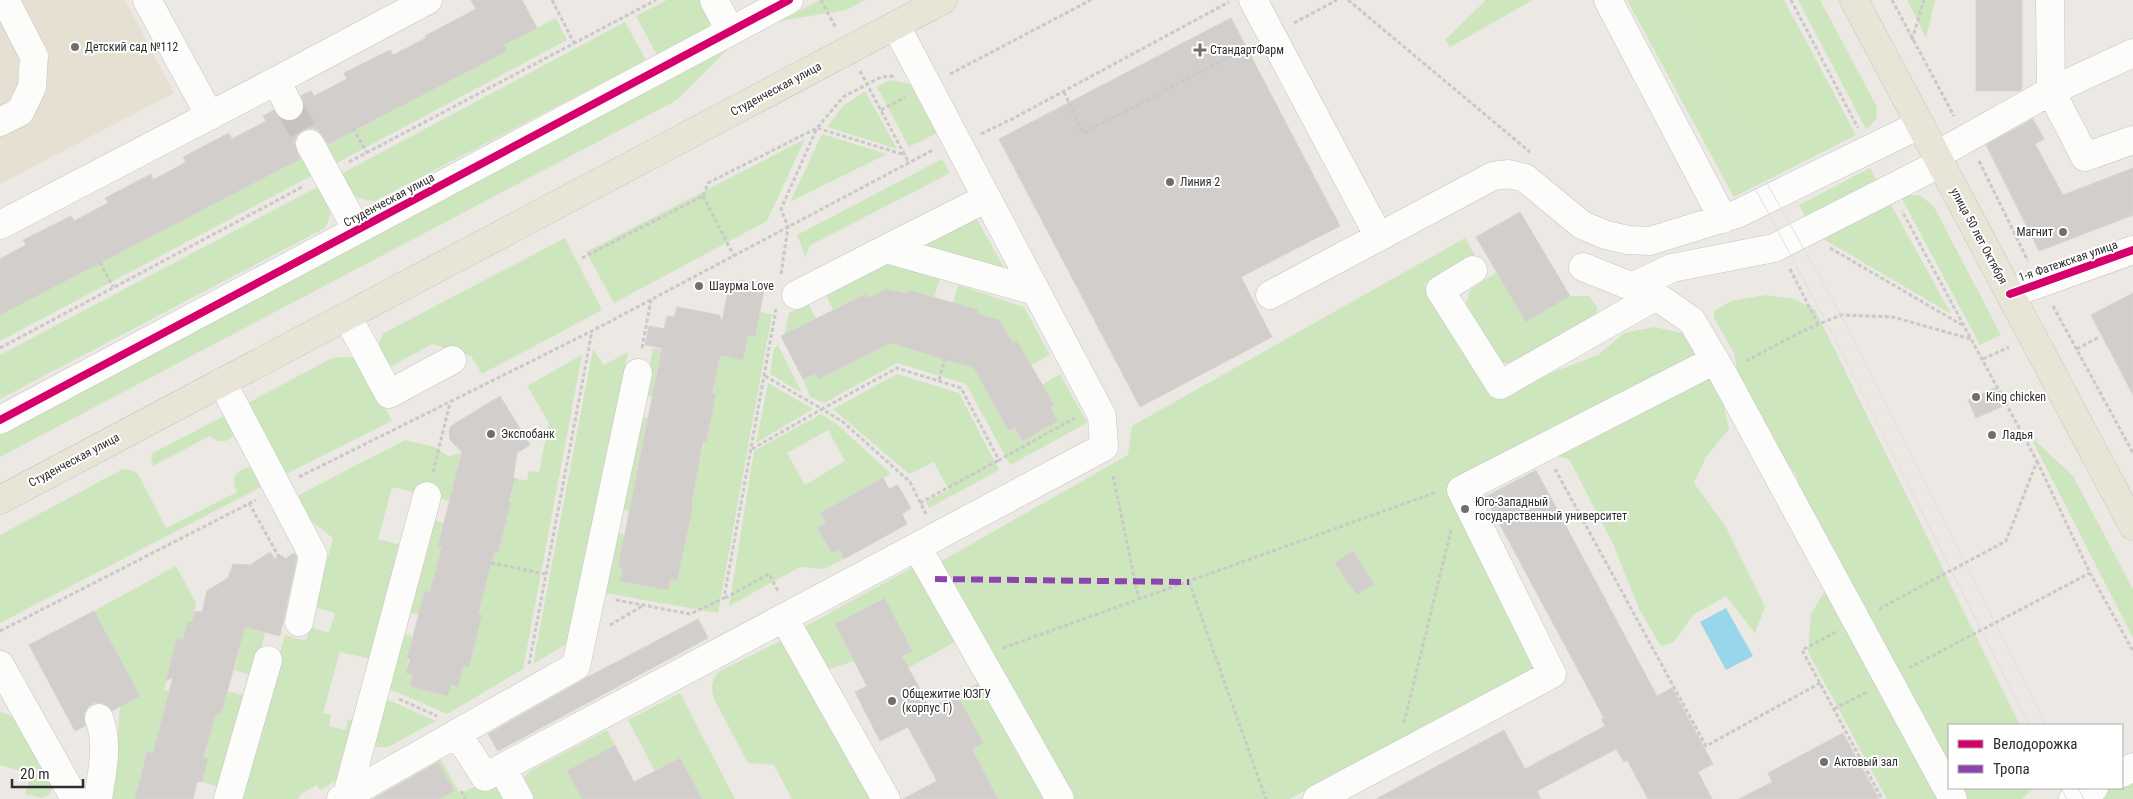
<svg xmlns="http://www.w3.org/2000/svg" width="2133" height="799" font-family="'Roboto Condensed',sans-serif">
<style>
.education{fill:#e6e0d3}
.green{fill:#cee6be;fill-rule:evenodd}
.water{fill:#99d6ec}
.building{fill:#d1cecb;stroke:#d7d4d0}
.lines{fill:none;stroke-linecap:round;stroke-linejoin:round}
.minor-tunnel{stroke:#c6c3c0;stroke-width:28;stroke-dasharray:28 14;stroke-linecap:butt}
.minor-casing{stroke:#c5c4c5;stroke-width:29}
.major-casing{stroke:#c6c5c4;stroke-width:29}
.path{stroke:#c9c9c8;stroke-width:3;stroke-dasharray:4 2.5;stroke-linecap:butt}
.minor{stroke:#fcfcfb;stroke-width:28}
.major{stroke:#e8e4d6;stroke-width:28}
.tram{stroke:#dfdfe1;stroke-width:1}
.quiet{stroke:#8e44ad;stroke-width:6;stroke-dasharray:12 6;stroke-linecap:butt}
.cycleway-casing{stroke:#fff;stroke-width:11}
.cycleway{stroke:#d6006c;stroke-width:8}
.poi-dot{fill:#706f6e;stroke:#fff;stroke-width:2}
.labels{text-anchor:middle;stroke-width:4;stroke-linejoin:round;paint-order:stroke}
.poi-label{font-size:12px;fill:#2e2e2e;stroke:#fff;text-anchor:start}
.street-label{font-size:12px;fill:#2e2e2e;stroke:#fff}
</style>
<rect width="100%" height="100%" fill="#ece8e4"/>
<path class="education" d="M0,0H125L174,93L0,184Z"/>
<path class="green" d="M667,0H707L713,19L709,28L657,55L636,16Z
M820,0H865L846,10L780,21Z
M1486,0H1533L1450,47L1445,40Z
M1627,0H1784L1856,135L1734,197Z
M1798,0H1820L1877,107L1876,120L1866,129Z
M1907,0H1935L1926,38Z
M556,18L567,40L333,165L323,147L507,51L504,45Z
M625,22L646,60L375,201C354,200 350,193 339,175Z
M733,44L677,100L0,457V432Z
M890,80L910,84L937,133L909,147L877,87Z
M865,91L897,149L827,127L843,106Z
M822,134L887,154L790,202Z
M805,139L767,221L614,303L586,252Z
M305,156L315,174L0,341V307Z
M942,159L950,173L809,246L806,258L797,235Z
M1870,168L1878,183L1807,220L1799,205Z
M321,185C331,203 335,208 325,228L0,399V355Z
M1910,195H1920L1934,207L2001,335L1980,345L1901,197Z
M1889,201L1951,314L1820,237Z
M973,212L1009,277L902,247Z
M565,238L602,310L482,374L471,356L432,344L388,368C381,355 374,346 384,333Z
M1465,238L1475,255L1424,284L1495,385L1493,395L1598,355L1624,333L1654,327L1692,335L1722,398L1729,429L1706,457L1694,483L1726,527L1765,607L1755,633L1726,596L1693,615L1673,643L1661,646L1639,609L1613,544L1569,459L1515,449L1449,483L1536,652L1539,665L1441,720L1289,799H1074L938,563L1128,455L1132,426Z
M887,264L940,278L934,297L908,290L907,294L886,289L868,298L866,294L833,310L826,295Z
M1497,272L1570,296H1589L1597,307L1596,318L1516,365L1499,362L1463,313L1470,290Z
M958,285L1024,307L1050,355L1031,365L1017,341L1013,343L999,320L977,314L978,310L953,303Z
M1766,295L1795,299L1815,310L2020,725H1949V788H2034L2022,799H1887L1808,652L1811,614L1835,574L1806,516L1796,475L1744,405L1734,353L1714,318V311L1731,301Z
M808,303L816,319L783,341L789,313Z
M760,312L772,314L718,613L605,593L617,533L625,534L619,568H623L620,581L668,590L671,578L677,579L693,506L691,505L695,485L689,484L699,465L715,394L712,393L716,371L711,352L743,360L748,335L755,336Z
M881,337L968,355L1009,431L1015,427L1022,440L1058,421L1050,407L1053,405L1042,385L1060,374L1087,423L1010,465L966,384L897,363L824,403L810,397L803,379L816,373L819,379L840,368Z
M778,345L802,393L770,374L774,348Z
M653,348L666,351L659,360L652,397L644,395Z
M593,349L604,365L628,352L568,643L533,664Z
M582,355L523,669L447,714L387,688L402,634L412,636L406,673L413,675L410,686L448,696L451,685L458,686L463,666L469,667L474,650L470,649L482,616L478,614L494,552L498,553L503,536L498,535L507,518L515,478L527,481L529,471L539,472L549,423L527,386Z
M342,357H351L364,368L392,421L282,476L247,407L250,402L330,359Z
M897,374L959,393L999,470L929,508L926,502L949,490L934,462L909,474L833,409Z
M768,383L813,409L756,443Z
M821,414L838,425L891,474L820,513L826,523L817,528L832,553L839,549L844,559L823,569L800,567L729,606L754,451ZM828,430L845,461L805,485L787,453Z
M224,416L236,432C230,442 219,445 210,436L153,466L151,458L153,453Z
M640,417L648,418L629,511L621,510Z
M2030,436L2073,476L2133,589V638Z
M405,440L435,447L448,456L462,453L472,456L449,501L392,487L378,539L405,546L375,660L340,652L323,713L331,715L329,726L346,730L348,719L359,722L340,778L320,790L317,785L301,794L298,799H239L285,635L306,641L310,627L329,633L335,613L315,607L333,538L304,516L295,497Z
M248,467L258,470L265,485L0,623V535L123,469L132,470L138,474L166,528L237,492C231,479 234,472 248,467Z
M431,520L444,523L438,546L442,547L431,593L425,592L419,614L408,612Z
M917,565L959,640L908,668L903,656L912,651L884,598L835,624L854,661L829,669L822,665L802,628Z
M176,566L196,603L192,622L183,640L178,638L164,690L170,691L153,753L147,752L135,799H112L120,707L140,696L94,611Z
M237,618L248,628L265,633L254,676L234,670L240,648L237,647Z
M786,638L873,799H792L774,765L748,763L714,699C711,688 711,682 718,672Z
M982,681L1042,791L1043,799H998L972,749L983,743L957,694Z
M227,691L246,696L221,787L202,782L207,760L203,758L207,746L202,745L215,713L221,714Z
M680,693L735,799H702L655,771L628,720Z
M384,698L436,721L388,747H376L372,739Z
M0,712L10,715L17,720L52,780V790L48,796L41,798L25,794L31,774L0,765Z
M607,730L615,745L567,771L582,799H525C522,787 520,780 530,771Z
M438,755L460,794L482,783H497L509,799H440L454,791L437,760Z
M2133,770V799H2079L2100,788H2122V776Z"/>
<path class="water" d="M1726,608L1753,656L1726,670L1700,622Z"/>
<path class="building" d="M471,0H522L537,28L504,45L507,51L328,144L318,130L311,128L303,130L297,135L294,143L300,159L0,315V259L26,245L23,240L71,216L74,221L108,203L105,198L151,174L153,180L186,162L183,157L229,133L232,139L266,121L263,116L274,110L281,119L289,122L297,120L302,114L305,107L301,96L311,91L314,96L347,79L344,73L390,50L393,55L426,38L425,36L476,9Z
M1976,0H2022V89L2020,91H1976Z
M1231,18L1340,226L1241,277L1272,337L1140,407L999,139Z
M2033,119L2044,139L2035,144L2063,195L2133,168V215L2039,251L1986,145Z
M1520,212L1570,296L1526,322L1476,237Z
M740,280L765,285L755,337L748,335L743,360L720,355L712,393L716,394L706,442H703L691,505H693L677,580L671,578L668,590L620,581L623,568H618L662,348L645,345L649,326L664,329L667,316L674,317L677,307L719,315L722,321L730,281L739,283Z
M886,289L907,294L908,290L978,310L977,314L999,320L1013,343L1017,341L1054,405L1050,407L1058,421L1022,441L1015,427L1009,431L974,368L891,343L819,379L816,373L803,379L781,336L866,294L868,298Z
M2133,293V395L2091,315Z
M1995,388L2003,406L1976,418L1968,400Z
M500,396L530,445L517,453L513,478H515L509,502H511L498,553L494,552L478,614L482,615L469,667L463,666L458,687L451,685L448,696L410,686L413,675L406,673L410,659H407L425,591L430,593L442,547L438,546L462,452L450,440L449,431L451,426Z
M1536,470L1657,696L1672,688L1713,764L1698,772L1712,799H1648L1627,760L1624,762L1616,749L1537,791L1541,799H1376L1504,730L1525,769L1605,726L1601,719L1604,718L1485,497Z
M883,478L889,489L898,485L911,508L902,514L907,524L844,559L839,549L832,553L817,528L826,523L820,513Z
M1353,551L1374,584L1357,595L1335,563Z
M270,552L275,559L282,555L285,559L294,553L297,557L280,636L245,627L221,714L216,713L203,758L208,759L202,782H197L193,799H135L147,752L153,753L173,677L166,681L177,638L183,640L188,621L192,622L195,611L202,612L207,591L228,578L233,564L250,565Z
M885,598L912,651L902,656L930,708L957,694L983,743L972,749L998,799H903L937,781L908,727L880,741L855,692L867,686L835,624Z
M94,611L140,696L112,711L103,703H94L88,707L84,714L85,726L75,731L29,645Z
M698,619L708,638L498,751L488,734L586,678Z
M1843,733L1879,799H1739L1772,782L1768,773Z
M615,745L634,782L680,758L702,799H582L567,771Z
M438,762L454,791L440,799H373Z"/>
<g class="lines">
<path class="minor-tunnel" d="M289,106L310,144"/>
<g class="minor-casing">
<path id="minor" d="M147,0L210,116
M714,0L730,31
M1253,0L1379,237
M1608,0L1723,219
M2050,0L2051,91L2133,53
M289,106L276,81L428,0
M0,122L20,112L32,87L34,56L5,0
M310,144L357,230
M1937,155L2051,91L2085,157L2133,140
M0,225L276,81
M886,249L987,198
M1583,267L1648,293
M1473,270L1440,290L1500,385L1656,296L1692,321L1723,374L1953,799
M1632,287L1672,268L1774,248L1941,163
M2010,294L2133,250
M796,295L886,249L1035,291
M1270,295L1493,176L1509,174L1525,178L1582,225L1606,235L1628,240L1650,241L1737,214L1919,125
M347,316L389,394L452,360
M222,382L313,555L299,622
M0,420L789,0
M917,547L1060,799
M784,618L886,799
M0,665L75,799
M457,733L485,777L1104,447L1102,416L896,26
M502,768L519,799
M2122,773L2133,767
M347,795L427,496
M98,799C102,772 109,744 99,718
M228,799L268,660
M341,799L576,666L638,373
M1317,799L1552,674L1461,490L1715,360
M2073,799L2094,788"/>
</g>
<g class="major-casing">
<path id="major" d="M1854,0L2133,526
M0,500L943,0"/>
</g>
<path class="path" d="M552,0L574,43
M821,0L836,28
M1348,0L1530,152
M1791,0L1858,128
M1892,0L1954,116
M1294,23L1337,0
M1912,40L1924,0
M860,71L909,163
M950,74L1091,0
M1064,92L1083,133L1249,47
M881,110L905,97
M353,128L367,153
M981,134L1014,118L1229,2
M1979,161L2028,261
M349,162L656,0
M703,196L734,256
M1830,248L1962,325
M582,258L703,196L708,183L817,128L843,97L881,77L895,76
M100,262L113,287
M1790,269L1818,324
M781,274L788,227L781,209L817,128L905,155
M2053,306L2133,453
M0,348L304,186
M642,348L651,300
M2077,349L2099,337
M1983,359L2009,347
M1746,361L1805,330L1841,315L1893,317L1971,339
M765,376L822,409L897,368L961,388L999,460L1075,418
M939,380L945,359
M752,449L822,409L843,422L910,482L926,514
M2037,461L2090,573L2133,651
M1555,469L1706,746L1820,683
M433,472L450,403
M1113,476L1139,600
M299,477L592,331L933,150
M249,503L279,557
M920,503L999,460
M491,563L545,574
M1189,582L1266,799
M725,598L769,574L779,593
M616,600L690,614L724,598L776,309
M1879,609L2006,541L2037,461L1902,211
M610,625L644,605
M0,631L256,500
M1836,632L1802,650L1882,799
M1003,648L1437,492
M529,664L592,331
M1909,668L2090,573
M399,699L437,716
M1834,709L1867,692
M1404,723L1451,530
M461,791L465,799"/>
<use href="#minor" class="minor"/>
<use href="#major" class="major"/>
<path class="tram" d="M1647,0L1763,203L1825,320L2029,725
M1664,0L1841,315L2046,725
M2061,788L2067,799
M2078,788L2084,799"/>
<path class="quiet" d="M935,579L1189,582"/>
<g class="cycleway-casing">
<path id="cycleway" d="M2010,294L2133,250
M0,420L789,0"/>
</g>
<use href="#cycleway" class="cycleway"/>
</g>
<g class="poi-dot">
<circle cx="75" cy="47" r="5"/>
<path d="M1197.5 42.5h5v5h5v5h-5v5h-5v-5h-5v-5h5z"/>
<circle cx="1170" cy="182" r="5"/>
<circle cx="2063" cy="232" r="5"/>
<circle cx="699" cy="286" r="5"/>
<circle cx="1976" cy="397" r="5"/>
<circle cx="491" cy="434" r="5"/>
<circle cx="1992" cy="435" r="5"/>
<circle cx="1465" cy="509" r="5"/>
<circle cx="892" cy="701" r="5"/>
<circle cx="1824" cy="762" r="5"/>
</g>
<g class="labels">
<g class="poi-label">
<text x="85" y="51">Детский сад №112</text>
<text x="1210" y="54">СтандартФарм</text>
<text x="1180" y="186">Линия 2</text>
<text x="2053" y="236" text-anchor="end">Магнит</text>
<text x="709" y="290">Шаурма Love</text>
<text x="1986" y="401">King chicken</text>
<text x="501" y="438">Экспобанк</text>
<text x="2002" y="439">Ладья</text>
<text x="1475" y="506">Юго-Западный<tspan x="1475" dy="14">государственный университет</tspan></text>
<text x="902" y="698">Общежитие ЮЗГУ<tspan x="902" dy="14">(корпус Г)</tspan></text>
<text x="1834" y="766">Актовый зал</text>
</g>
<g class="street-label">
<text transform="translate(776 89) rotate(-28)" y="4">Студенческая улица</text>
<text transform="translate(389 200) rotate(-28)" y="4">Студенческая улица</text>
<text transform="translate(1979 236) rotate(62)" y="4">улица 50 лет Октября</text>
<text transform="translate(2068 261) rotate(-19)" y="4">1-я Фатежская улица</text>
<text transform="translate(74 460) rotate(-28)" y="4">Студенческая улица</text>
</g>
</g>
<rect x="1948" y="724" width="175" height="65" fill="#ffffff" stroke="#ababab"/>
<rect x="1958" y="740" width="25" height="8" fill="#d6006c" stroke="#ababab"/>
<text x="1993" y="749" font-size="15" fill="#2e2e2e">Велодорожка</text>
<rect x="1958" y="765" width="25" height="8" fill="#8e44ad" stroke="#ababab"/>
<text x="1993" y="774" font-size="15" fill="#2e2e2e">Тропа</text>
<path d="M12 779v8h71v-8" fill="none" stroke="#2e2e2e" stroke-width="2.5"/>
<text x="20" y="779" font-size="15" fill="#2e2e2e" stroke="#ffffff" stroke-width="4" paint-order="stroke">20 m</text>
</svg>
